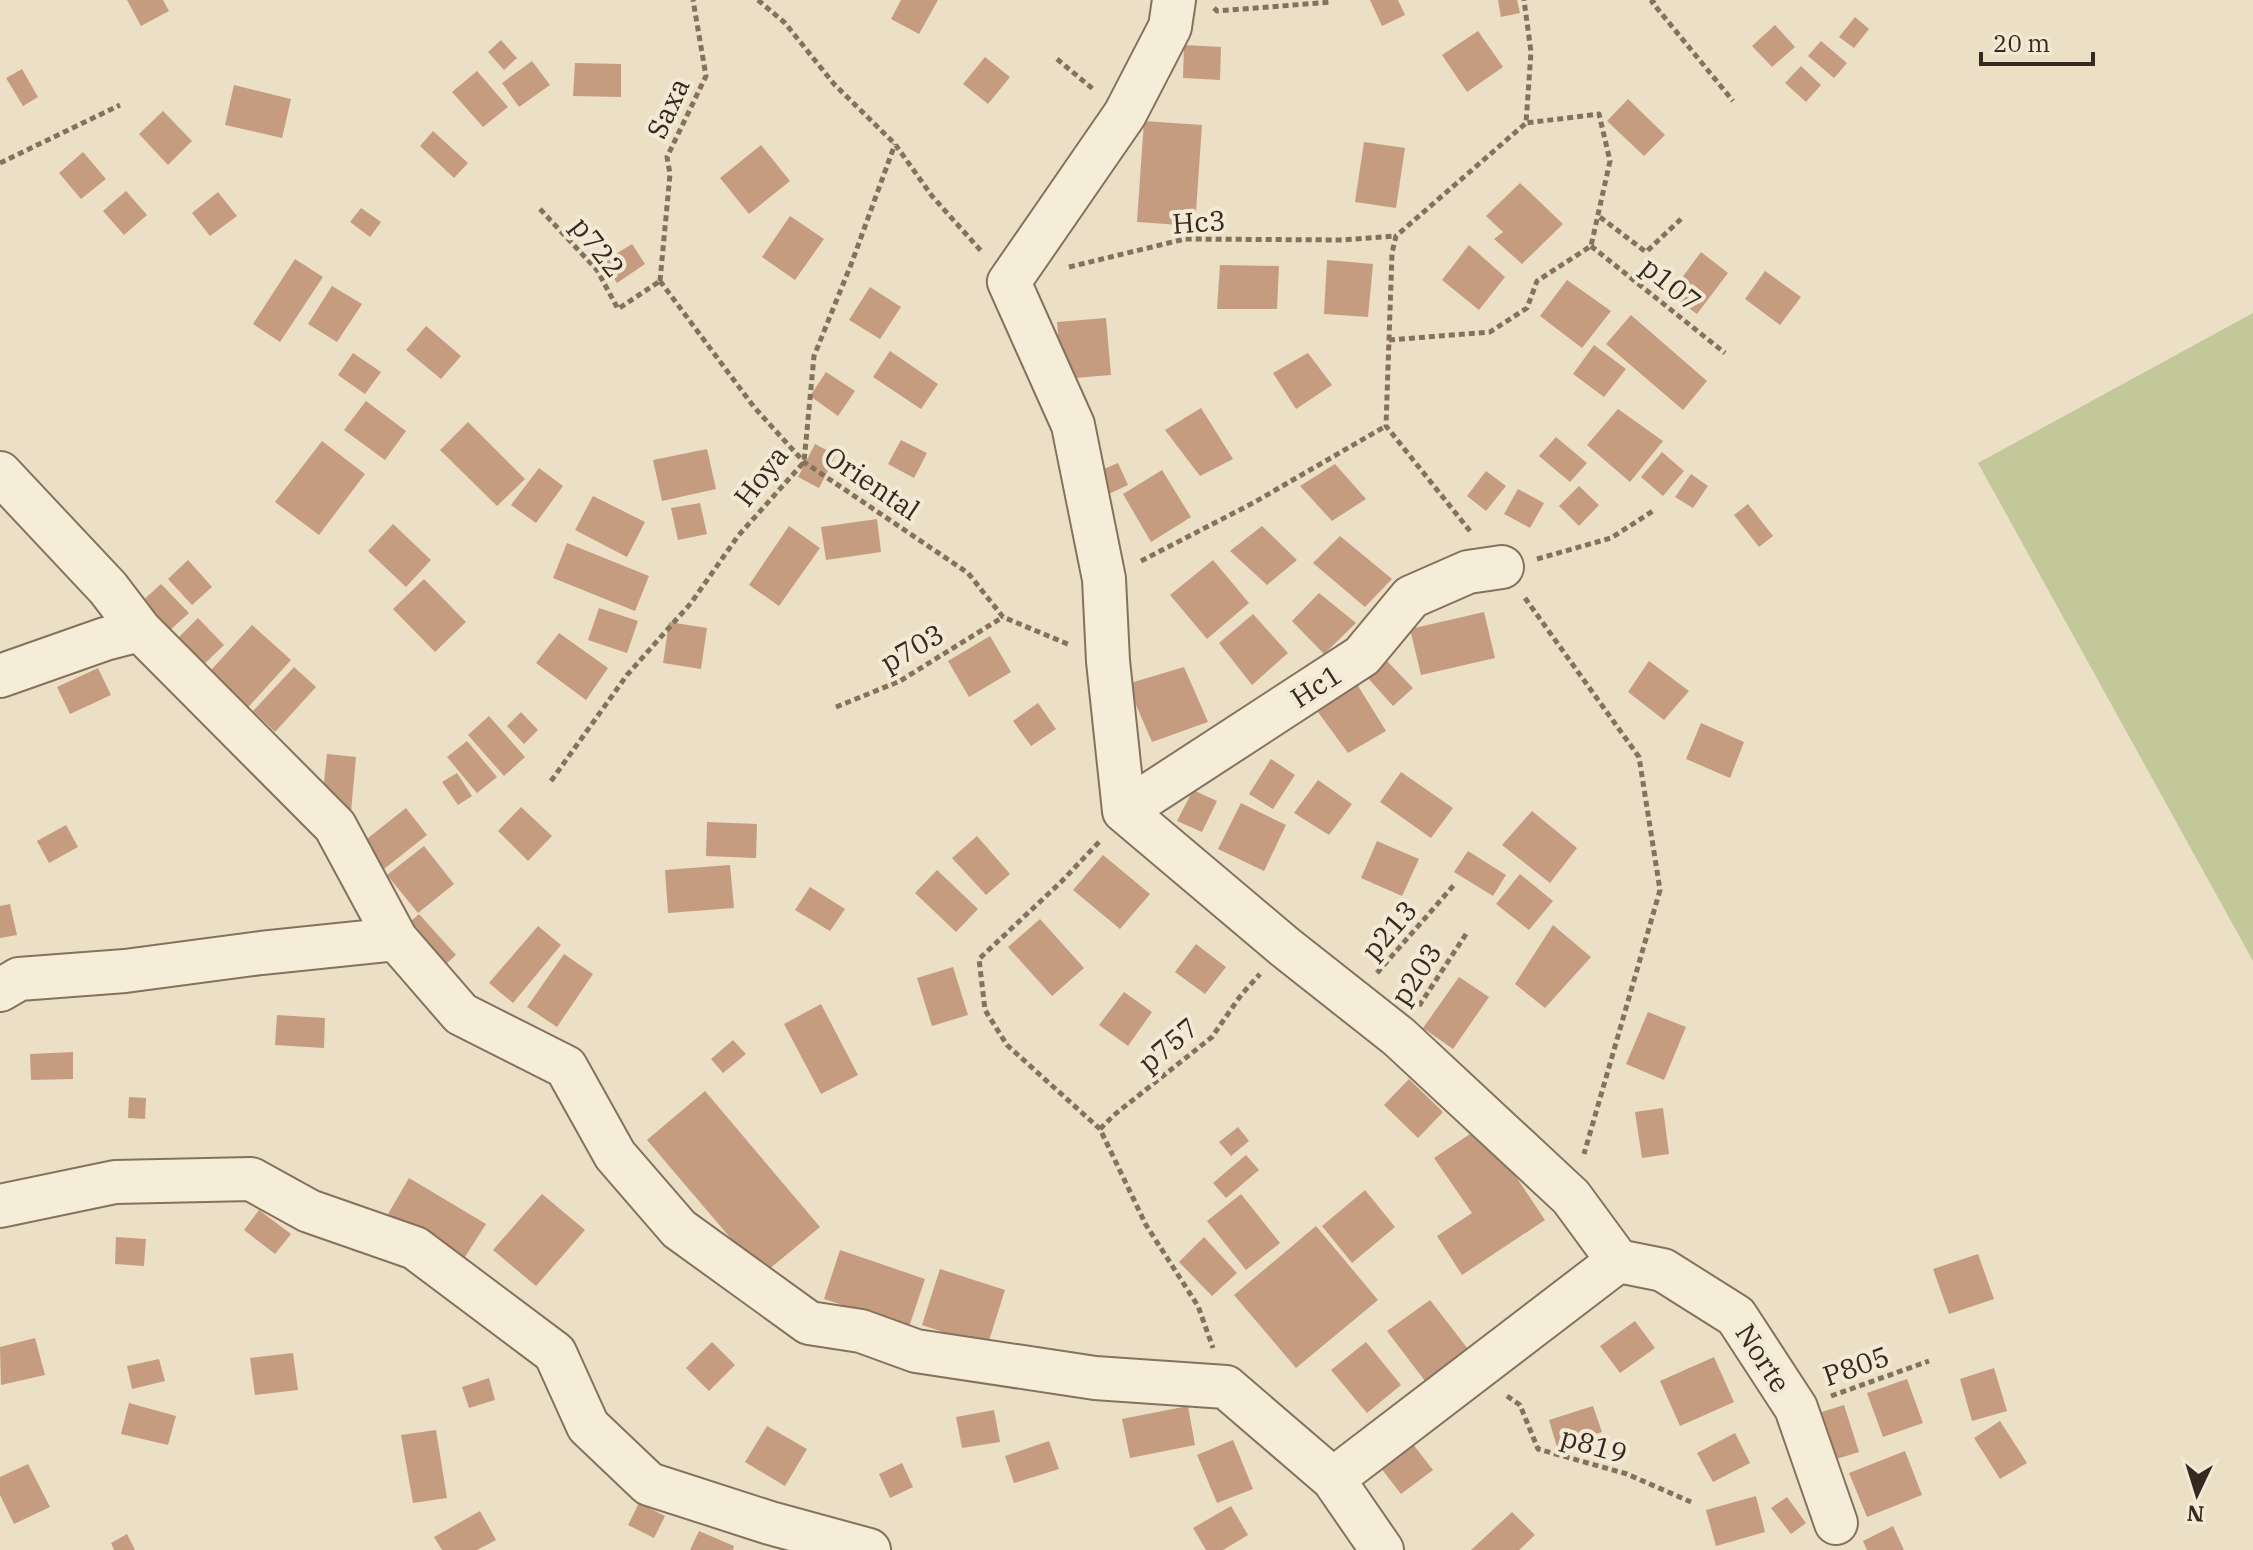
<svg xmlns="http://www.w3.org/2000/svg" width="2253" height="1550" font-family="'IBM Plex Serif',serif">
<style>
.green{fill:#c3c89b}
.building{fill:#c69c80}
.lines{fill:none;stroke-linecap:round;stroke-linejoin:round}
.street-casing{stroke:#85725d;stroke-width:46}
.path{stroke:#85725d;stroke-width:5;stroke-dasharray:6 4;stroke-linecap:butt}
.street{stroke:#f6edd9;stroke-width:42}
.labels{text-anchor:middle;stroke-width:8;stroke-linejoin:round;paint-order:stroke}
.street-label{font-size:28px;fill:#362a20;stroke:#f3ead5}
</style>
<rect width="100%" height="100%" fill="#ebdfc6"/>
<path class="green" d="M2253,313V961L1978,463Z"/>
<path class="building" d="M127,0H163L169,11L141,26Z
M901,0H938L919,34L891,19Z
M1370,0H1398L1405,15L1382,26Z
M1498,0H1517L1520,13L1501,17Z
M1855,17L1869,29L1854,48L1839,37Z
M1775,25L1795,47L1772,67L1752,46Z
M1478,31L1503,67L1467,92L1442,55Z
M501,40L517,58L504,70L488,52Z
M1821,41L1847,63L1834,78L1808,56Z
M1184,45L1221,47L1220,80L1183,78Z
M985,57L1010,77L988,104L963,84Z
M532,61L550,85L519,107L502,83Z
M575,63L621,64V97L573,96Z
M1801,66L1821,85L1806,102L1785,83Z
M22,69L38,97L23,106L6,78Z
M477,71L508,107L483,127L452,92Z
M234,85L291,99L282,138L225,125Z
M1628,99L1665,135L1644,156L1607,121Z
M163,111L192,141L168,165L139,134Z
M1144,121L1202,125L1195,226L1137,222Z
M433,131L468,163L454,178L420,146Z
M1364,142L1405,148L1396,208L1355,202Z
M761,145L790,181L749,214L720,178Z
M83,152L106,179L81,199L59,173Z
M1520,183L1563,224L1522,264L1494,239L1503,232L1486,216Z
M126,191L147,215L124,235L103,211Z
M218,192L237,216L210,236L192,213Z
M361,208L381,222L370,237L350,222Z
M790,216L824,239L795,280L762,257Z
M632,244L645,264L617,283L603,262Z
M1469,245L1505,277L1479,310L1442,280Z
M1701,252L1728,273L1697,314L1670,294Z
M295,259L323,277L280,342L253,324Z
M1327,260L1373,264L1368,317L1324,314Z
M1220,265L1279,266L1277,309H1217Z
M1765,271L1801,297L1780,325L1745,299Z
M1567,280L1611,311L1582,348L1540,316Z
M332,286L362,304L337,342L308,324Z
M870,287L901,307L880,339L849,320Z
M1631,315L1707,381L1683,410L1606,344Z
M1106,318L1111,375L1062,379L1057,322Z
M426,326L461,356L441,379L406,350Z
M1594,345L1626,369L1604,397L1573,374Z
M890,351L938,384L921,409L873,377Z
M353,353L381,372L365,394L338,375Z
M1308,353L1332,385L1296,409L1273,373Z
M826,372L855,391L838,416L810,396Z
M366,401L406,431L385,460L344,430Z
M1201,408L1233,459L1200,476L1165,430Z
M1618,409L1663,441L1630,482L1587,445Z
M468,422L525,479L497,506L440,450Z
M1556,437L1587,463L1570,482L1539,456Z
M901,440L927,453L914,478L888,464Z
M322,441L365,474L319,535L275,502Z
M815,444L836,455L819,488L798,477Z
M707,449L716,489L662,501L653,460Z
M1662,452L1684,471L1663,496L1641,477Z
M1118,463L1128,485L1098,499L1087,476Z
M1335,464L1366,499L1332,521L1300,486Z
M539,468L563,486L536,523L511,505Z
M1162,470L1191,517L1151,542L1123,494Z
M1486,471L1506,486L1486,511L1467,496Z
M1691,474L1708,486L1693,508L1675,497Z
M1579,486L1599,505L1579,526L1559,506Z
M1518,489L1544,503L1530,528L1504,514Z
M593,496L645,522L627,557L575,530Z
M700,503L707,534L678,540L671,508Z
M1748,504L1773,536L1759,547L1734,515Z
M877,519L881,552L826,560L821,527Z
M393,524L431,560L406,587L368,551Z
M789,526L820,548L779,606L749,585Z
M1262,526L1297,560L1267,585L1230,551Z
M1340,536L1392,579L1365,607L1313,563Z
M567,543L649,576L635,611L553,578Z
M188,560L212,587L192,605L168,579Z
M1213,560L1249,603L1207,639L1170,595Z
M424,579L466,622L435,652L393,609Z
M161,584L189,613L168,632L140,603Z
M1319,593L1356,623L1324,654L1292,621Z
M599,608L638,621L627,653L588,640Z
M1484,612L1495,658L1421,675L1410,629Z
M1253,614L1288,653L1252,685L1219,643Z
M198,618L224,645L197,671L171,645Z
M669,622L707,628L701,669L663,663Z
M252,625L291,660L242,714L203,679Z
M559,633L608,668L586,700L536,663Z
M990,636L1011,672L969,697L948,661Z
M1386,660L1413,688L1393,706L1367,677Z
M1649,661L1689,691L1664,720L1628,692Z
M294,667L316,687L275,732L253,711Z
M1184,667L1208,722L1152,742L1127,684Z
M98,668L111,695L70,714L57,687Z
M1355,681L1386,731L1348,753L1315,708Z
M1038,703L1056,729L1031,746L1013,721Z
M521,712L538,730L524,744L507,726Z
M489,716L525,757L504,776L468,735Z
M1701,723L1744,742L1730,778L1686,759Z
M467,741L497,777L477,793L447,757Z
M327,754L356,757L351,812L321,810Z
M1271,759L1295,775L1273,809L1249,794Z
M1401,772L1453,808L1431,838L1380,802Z
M457,773L472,796L458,805L442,782Z
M1318,780L1352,804L1329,835L1294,813Z
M1193,790L1217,801L1202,832L1177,821Z
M1241,803L1286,825L1264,871L1218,849Z
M521,807L552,836L528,861L498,831Z
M406,808L427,835L384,869L363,842Z
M1532,811L1577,848L1550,883L1502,845Z
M707,822L757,824L756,858L706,856Z
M66,825L78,847L49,863L37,841Z
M977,836L1010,874L986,895L952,858Z
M1377,841L1419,859L1402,896L1361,878Z
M424,846L454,884L418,913L387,875Z
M1468,851L1506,875L1493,896L1454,872Z
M1103,855L1150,894L1120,929L1073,890Z
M730,865L734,908L668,913L665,870Z
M937,870L978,909L956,932L915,893Z
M1520,874L1553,901L1529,930L1496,904Z
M810,887L845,909L830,931L795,910Z
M10,904L17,935L0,938V906Z
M419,914L456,955L439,970L402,929Z
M1040,919L1084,968L1052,996L1008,947Z
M1553,925L1591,957L1545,1008L1515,984Z
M538,926L561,945L513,1003L489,983Z
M1196,944L1226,967L1205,994L1175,972Z
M564,954L593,974L557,1027L527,1007Z
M953,967L968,1015L932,1026L917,978Z
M1459,977L1489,997L1453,1049L1423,1028Z
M1124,992L1152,1012L1128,1046L1099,1025Z
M821,1004L858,1075L821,1094L784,1024Z
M1648,1012L1686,1027L1664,1080L1626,1064Z
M277,1015L325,1018L324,1048L275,1045Z
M733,1040L746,1054L723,1073L711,1059Z
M73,1052V1079L31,1080L30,1054Z
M1409,1079L1443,1112L1418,1138L1384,1105Z
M705,1091L820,1227L762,1275L647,1140Z
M129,1097L146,1098L145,1119L128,1118Z
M1663,1108L1669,1154L1642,1158L1635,1112Z
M1482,1126L1545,1220L1462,1275L1437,1236L1472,1213L1434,1158Z
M1238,1127L1249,1141L1231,1156L1219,1142Z
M1246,1155L1259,1170L1226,1198L1213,1183Z
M409,1178L486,1224L463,1260L388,1214Z
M1365,1190L1395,1227L1352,1263L1322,1226Z
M542,1194L585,1230L536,1286L493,1250Z
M1241,1194L1280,1243L1246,1270L1207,1221Z
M259,1210L291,1234L275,1254L244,1230Z
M1316,1226L1378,1300L1296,1368L1234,1295Z
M116,1237L146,1239L144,1266L115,1264Z
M1204,1237L1237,1273L1212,1296L1179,1262Z
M840,1250L925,1279L909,1327L824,1299Z
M1978,1254L1994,1299L1949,1314L1933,1269Z
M940,1269L1005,1290L987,1347L922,1325Z
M1430,1300L1468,1349L1425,1381L1387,1331Z
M1635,1321L1655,1348L1620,1373L1600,1346Z
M35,1338L45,1375L1,1385L0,1347Z
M712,1342L735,1365L709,1391L686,1368Z
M1366,1342L1401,1385L1367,1413L1331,1370Z
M293,1353L298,1390L255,1395L250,1358Z
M1714,1357L1734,1402L1680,1426L1660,1381Z
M159,1359L165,1381L132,1389L127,1366Z
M1994,1368L2007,1411L1972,1421L1960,1379Z
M489,1378L495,1400L469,1408L462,1387Z
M1907,1379L1923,1423L1883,1437L1867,1393Z
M129,1403L176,1416L168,1445L121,1434Z
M1844,1405L1859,1452L1824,1463L1809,1416Z
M1188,1406L1195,1445L1130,1458L1122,1419Z
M1593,1406L1602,1432L1557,1447L1549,1420Z
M994,1410L1000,1442L962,1448L956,1417Z
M2000,1421L2027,1463L2000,1479L1974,1438Z
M767,1426L807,1449L785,1486L745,1462Z
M436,1430L447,1498L413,1503L401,1435Z
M1735,1433L1750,1463L1713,1482L1697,1453Z
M1233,1440L1253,1489L1217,1503L1197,1455Z
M1049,1441L1059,1469L1014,1483L1005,1456Z
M1412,1443L1433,1470L1401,1494L1380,1467Z
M1905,1451L1922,1495L1867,1517L1849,1473Z
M902,1463L913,1487L890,1498L879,1474Z
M28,1464L50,1507L14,1524L0,1495V1477Z
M1756,1496L1765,1532L1716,1546L1706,1510Z
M1787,1497L1806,1523L1791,1534L1771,1508Z
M639,1503L665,1516L654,1538L628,1525Z
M1231,1506L1248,1535L1223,1550H1206L1193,1528Z
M480,1511L496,1540L477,1550H442L434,1537Z
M1512,1512L1535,1535L1519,1550H1471Z
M1893,1526L1904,1550H1867L1863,1541Z
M699,1531L734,1546L733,1550H690Z
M127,1534L135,1550H114L111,1543Z"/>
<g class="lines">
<g class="street-casing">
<path id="street" d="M1174,0L1170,27L1125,114L1009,282L1073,425L1104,579L1108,661L1124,811L1285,947L1399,1037L1571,1197L1618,1261L1333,1479
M0,473L108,588L140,630L335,826L396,939L461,1014L566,1067L615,1155L679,1229L809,1323L861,1331L916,1351L1095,1378L1226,1387L1333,1479L1382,1550
M0,676L105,639L140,630
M1124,811L1362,656L1411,597L1468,572L1502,567
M0,990L19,979L125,971L261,953L396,939
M0,1206L115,1182L251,1179L309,1211L415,1248L555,1353L588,1426L649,1484L770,1523L869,1550
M1618,1261L1663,1270L1736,1316L1796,1408L1836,1523"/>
</g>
<path class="path" d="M758,0L785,23L834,84L895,144L932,196L982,252
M1655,0L1652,2L1733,101
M1214,8L1217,11L1332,2
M1057,59L1093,89
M0,163L120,105
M540,209L597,270L618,309L660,281
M1600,217L1646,252L1681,219
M1591,246L1725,353
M1069,267L1185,239L1343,240L1396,236
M660,281L754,407L804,462L968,573L1003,617L1070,645
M660,281L670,174L667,157L706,76L693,0
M1389,340L1490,332L1527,308L1537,281L1591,246L1610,161L1599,114L1526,123
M1470,531L1386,426L1392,253L1396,236L1526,123L1531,52L1524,0
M1537,559L1611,538L1653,511
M1141,561L1253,503L1386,426
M1525,598L1639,757L1660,890L1584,1154
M836,707L900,681L1003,617
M551,781L627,675L691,603L738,536L804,462L814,356L852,262L895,144
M1099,842L1061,882L979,959L985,1010L1007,1045L1100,1129L1146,1225L1198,1306L1213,1348
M1377,973L1454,885
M1419,1006L1466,934
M1100,1129L1114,1115L1212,1037L1241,995L1260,974
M1507,1396L1520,1405L1538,1449L1627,1474L1691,1502
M1831,1396L1929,1361"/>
<use href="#street" class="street"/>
</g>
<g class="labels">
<g class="street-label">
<text transform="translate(668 108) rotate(-65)" y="10">Saxa</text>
<text transform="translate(1199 222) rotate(-4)" y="10">Hc3</text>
<text transform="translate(598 247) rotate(52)" y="10">p722</text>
<text transform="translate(1671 284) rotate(39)" y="10">p107</text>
<text transform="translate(761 476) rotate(-52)" y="10">Hoya</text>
<text transform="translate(872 483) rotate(34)" y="10">Oriental</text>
<text transform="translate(912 648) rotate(-30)" y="10">p703</text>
<text transform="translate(1316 686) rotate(-33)" y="10">Hc1</text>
<text transform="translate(1389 930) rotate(-49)" y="10">p213</text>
<text transform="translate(1416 974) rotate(-57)" y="10">p203</text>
<text transform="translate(1168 1045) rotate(-40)" y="10">p757</text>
<text transform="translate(1763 1358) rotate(57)" y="10">Norte</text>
<text transform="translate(1856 1366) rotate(-19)" y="10">P805</text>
<text transform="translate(1594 1445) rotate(16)" y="10">p819</text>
</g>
</g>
<g transform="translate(2197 1494) rotate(184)" stroke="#f3ead5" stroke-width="6" paint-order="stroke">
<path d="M0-6L14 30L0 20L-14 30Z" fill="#362a20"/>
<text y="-12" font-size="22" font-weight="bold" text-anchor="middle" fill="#362a20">N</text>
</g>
<path d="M1981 52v12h112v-12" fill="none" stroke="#362a20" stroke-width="4"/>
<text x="1993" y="52" font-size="24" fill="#362a20" stroke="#f3ead5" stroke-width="6" paint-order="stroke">20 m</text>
</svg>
